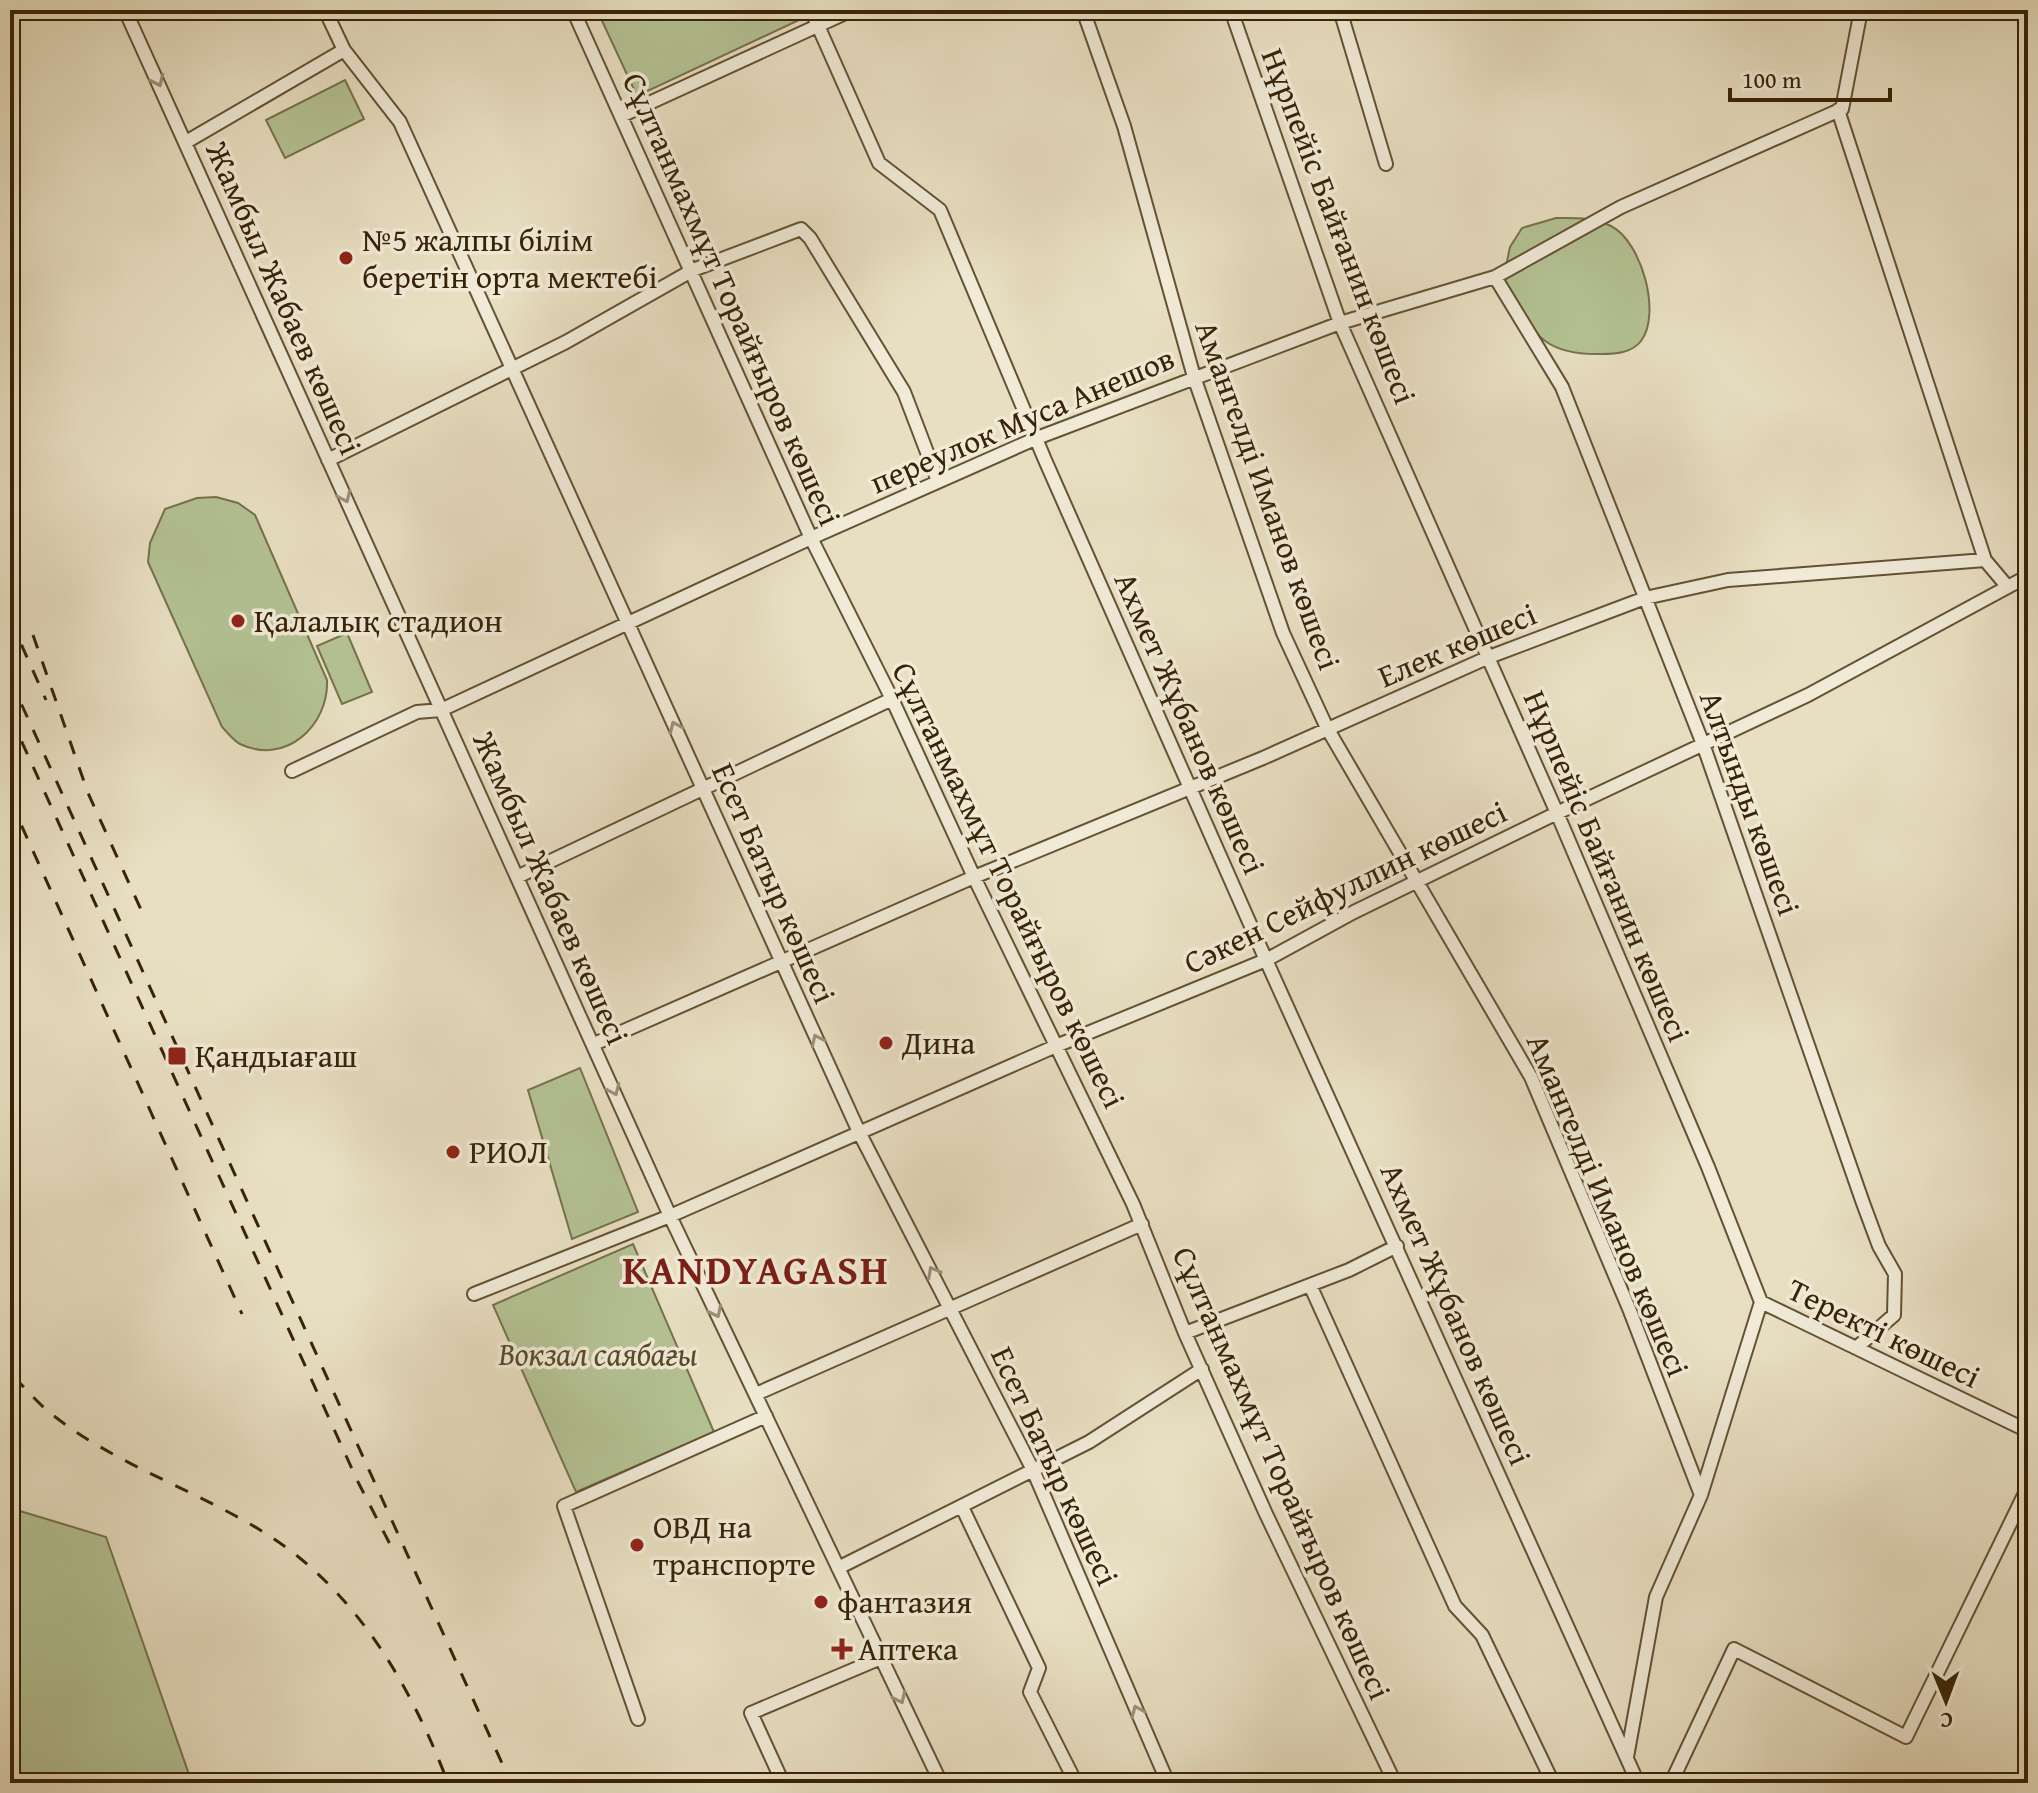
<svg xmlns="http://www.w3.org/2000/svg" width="2038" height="1793" font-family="'Gentium Book Plus',serif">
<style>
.green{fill:#b4c294;stroke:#76724c;stroke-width:2}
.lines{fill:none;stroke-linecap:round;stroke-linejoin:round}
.minor-casing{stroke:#645234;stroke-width:16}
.minor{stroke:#f0ead7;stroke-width:12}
.rail{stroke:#382305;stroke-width:3;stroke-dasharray:14 14;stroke-linecap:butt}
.oneway{stroke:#9d9078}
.poi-dot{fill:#8f2418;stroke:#f0ead7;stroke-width:3}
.labels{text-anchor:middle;stroke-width:7;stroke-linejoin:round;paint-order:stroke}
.street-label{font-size:32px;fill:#382305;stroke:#f0ead7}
.poi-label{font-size:32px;fill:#382305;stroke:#f0ead7;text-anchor:start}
.park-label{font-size:32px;font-style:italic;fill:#574b29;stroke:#f0ead7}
.district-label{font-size:40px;font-weight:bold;letter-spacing:2px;fill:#7a1f14;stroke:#f0ead7}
</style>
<rect width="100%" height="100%" fill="#e8dfc2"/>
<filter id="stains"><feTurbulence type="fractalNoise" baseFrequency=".0025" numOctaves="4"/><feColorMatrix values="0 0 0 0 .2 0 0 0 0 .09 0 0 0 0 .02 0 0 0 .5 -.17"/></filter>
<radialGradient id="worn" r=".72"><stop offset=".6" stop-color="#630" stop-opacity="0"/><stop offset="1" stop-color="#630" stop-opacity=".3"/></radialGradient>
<path class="green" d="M597,10H794L799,20L637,96Z
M345,80L364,119L285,158L266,120Z
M1556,218C1575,218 1593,217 1611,226C1641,241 1662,313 1641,341C1632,353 1615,354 1602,354C1538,356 1532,329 1503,280L1510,247L1522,228Z
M216,497L238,503L255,515L327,680C329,725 286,766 240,744C234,741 227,732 222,727L148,562L150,543L165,509L197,498Z
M347,633L372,692L342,704L317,646Z
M580,1068L638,1212L572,1239L528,1090Z
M633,1244L714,1432L576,1492L493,1305Z
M10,1508L106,1537L192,1783H10Z"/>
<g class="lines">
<g class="minor-casing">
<path id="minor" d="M125,10L670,1216L941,1783
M325,10L344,50L400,122L859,1132L1033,1470L1168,1783
M573,10L811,538L892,699L974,877L1133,1204L1185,1333L1266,1514L1395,1783
M811,10L879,163L940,210L1045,460L1266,960L1638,1783
M1083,10L1124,126L1194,377L1283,633L1327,728L1531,1077L1630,1311L1701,1495
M1231,10L1340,323L1557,813L1708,1167L1761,1302L1701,1495L1656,1597L1627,1757
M1340,10L1386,164
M1838,110L1985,560
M621,116L852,10
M186,142L344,50
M1495,277L1562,387L1703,744L1863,1203L1879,1246L1895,1274L1894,1315L1856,1348
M328,460L566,342L693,270L801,229L810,238L904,392L938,481
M292,771L417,712L441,710L811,538L1037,438L1340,323L1495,277L1621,207L1842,109L1861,10
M517,877L892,699
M594,1044L974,877L1263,758L1489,657L1645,598L1728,580L1985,560L2006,585
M1310,1285L1455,1606L1482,1635L1553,1783
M474,1294L670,1216L1056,1046L1266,960L1354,912L1557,813L1808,695L2028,576
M1761,1302L2028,1431
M1185,1333L1349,1270L1397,1246
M756,1394L1142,1224
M962,1507L1039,1668L1030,1692L1076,1783
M838,1568L1089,1442L1202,1369
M638,1719L564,1506L766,1416
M783,1783L751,1713L881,1658
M1671,1783L1734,1649L1906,1737L2028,1487"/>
</g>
<use href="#minor" class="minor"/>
<path class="rail" d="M10,619L46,700
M33,635L88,793L143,914
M10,679L511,1783
M10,716L358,1482L394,1552
M10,800L242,1314
M14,1377C26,1389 37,1402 49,1412C114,1465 198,1490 268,1535C357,1592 411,1686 448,1783"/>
</g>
<defs><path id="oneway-chevron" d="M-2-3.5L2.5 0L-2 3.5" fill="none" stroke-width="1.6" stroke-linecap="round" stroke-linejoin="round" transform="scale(2)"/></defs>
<g class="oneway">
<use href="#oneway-chevron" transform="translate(158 81) rotate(65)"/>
<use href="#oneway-chevron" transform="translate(345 497) rotate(66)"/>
<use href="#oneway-chevron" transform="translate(675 727) rotate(-114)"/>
<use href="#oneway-chevron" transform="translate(817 1040) rotate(-115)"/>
<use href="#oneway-chevron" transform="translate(614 1090) rotate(66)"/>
<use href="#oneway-chevron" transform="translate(933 1272) rotate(-118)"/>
<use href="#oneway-chevron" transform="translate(716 1312) rotate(64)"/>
<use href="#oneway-chevron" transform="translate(900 1698) rotate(65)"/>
<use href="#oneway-chevron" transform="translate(1137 1711) rotate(-113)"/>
</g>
<g class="poi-dot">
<circle cx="346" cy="258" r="8"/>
<circle cx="238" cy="621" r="8"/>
<circle cx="886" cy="1043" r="8"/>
<rect x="167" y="1046" width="20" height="20" rx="4"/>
<circle cx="453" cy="1152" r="8"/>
<circle cx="637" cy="1545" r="8"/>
<circle cx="821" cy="1602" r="8"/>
<path d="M838 1637h8v8h8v8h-8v8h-8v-8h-8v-8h8z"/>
</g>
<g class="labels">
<g class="street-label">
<text transform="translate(1339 226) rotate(69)" y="11">Нұрпейіс Байғанин көшесі</text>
<text transform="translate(284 298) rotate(66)" y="11">Жамбыл Жабаев көшесі</text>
<text transform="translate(732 299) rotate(66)" y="11">Сұлтанмахмұт Торайғыров көшесі</text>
<text transform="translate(1022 420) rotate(-23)" y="11">переулок Муса Анешов</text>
<text transform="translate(1268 495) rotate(70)" y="11">Амангелді Иманов көшесі</text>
<text transform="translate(1457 645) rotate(-23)" y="11">Елек көшесі</text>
<text transform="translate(1190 723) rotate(66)" y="11">Ахмет Жұбанов көшесі</text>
<text transform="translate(1750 803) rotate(70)" y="11">Алтынды көшесі</text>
<text transform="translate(1607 866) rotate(67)" y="11">Нұрпейіс Байғанин көшесі</text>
<text transform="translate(774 883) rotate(66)" y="11">Есет Батыр көшесі</text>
<text transform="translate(1009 885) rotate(64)" y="11">Сұлтанмахмұт Торайғыров көшесі</text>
<text transform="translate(1345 887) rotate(-26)" y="11">Сәкен Сейфуллин көшесі</text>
<text transform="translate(551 888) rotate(66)" y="11">Жамбыл Жабаев көшесі</text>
<text transform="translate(1608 1205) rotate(67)" y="11">Амангелді Иманов көшесі</text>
<text transform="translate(1456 1314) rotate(66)" y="11">Ахмет Жұбанов көшесі</text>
<text transform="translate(1884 1333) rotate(26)" y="11">Теректі көшесі</text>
<text transform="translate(1055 1466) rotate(65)" y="11">Есет Батыр көшесі</text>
<text transform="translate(1282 1473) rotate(66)" y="11">Сұлтанмахмұт Торайғыров көшесі</text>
</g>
<g class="poi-label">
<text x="362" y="251">№5 жалпы білім<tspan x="362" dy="37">беретін орта мектебі</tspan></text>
<text x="254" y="632">Қалалық стадион</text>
<text x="902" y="1054">Дина</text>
<text x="195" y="1067">Қандыағаш</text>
<text x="469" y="1163">РИОЛ</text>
<text x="653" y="1538">ОВД на<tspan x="653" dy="37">транспорте</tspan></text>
<text x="837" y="1613">фантазия</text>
<text x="858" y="1660">Аптека</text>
</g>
<g class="park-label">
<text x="598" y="1365">Вокзал саябағы</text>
</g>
<g class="district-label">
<text x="756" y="1284">KANDYAGASH</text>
</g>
</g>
<rect width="2038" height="1793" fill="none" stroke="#e8dfc2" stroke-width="40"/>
<rect x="12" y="12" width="2014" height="1769" fill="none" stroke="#382305" stroke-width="4"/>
<rect x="20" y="20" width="1998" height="1753" fill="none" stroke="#382305" stroke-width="2"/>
<g transform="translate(1946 1701) rotate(179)" stroke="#f0ead7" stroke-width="6" paint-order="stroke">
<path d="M0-6L14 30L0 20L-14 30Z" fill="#382305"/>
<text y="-12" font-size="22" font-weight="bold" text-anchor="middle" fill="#382305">С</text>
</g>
<path d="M1730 88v12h160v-12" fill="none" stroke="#382305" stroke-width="4"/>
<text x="1742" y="88" font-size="24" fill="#382305" stroke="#f0ead7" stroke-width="6" paint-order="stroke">100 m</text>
<rect width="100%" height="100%" filter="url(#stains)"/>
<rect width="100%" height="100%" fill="url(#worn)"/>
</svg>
